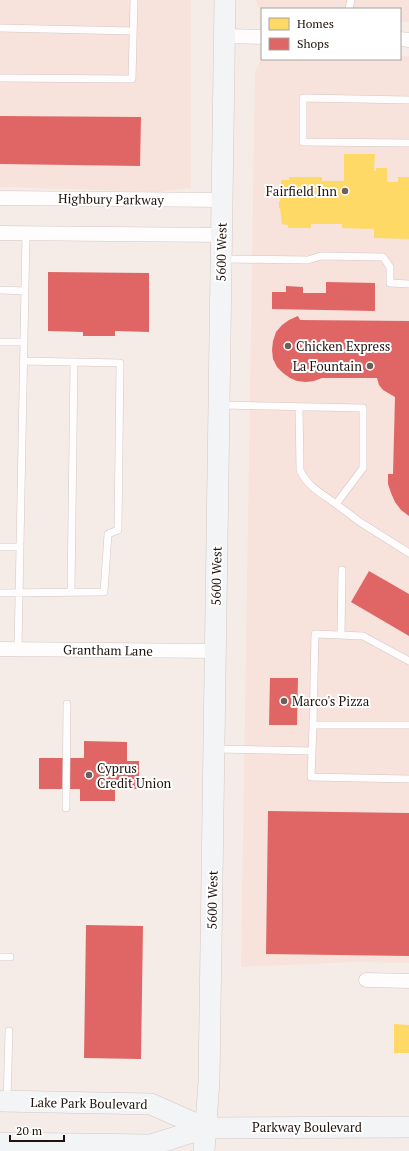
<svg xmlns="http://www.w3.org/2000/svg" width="409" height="1151" font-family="'PT Serif',serif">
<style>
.built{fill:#f7e3db}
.homes{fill:#ffd966}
.shops{fill:#e06666}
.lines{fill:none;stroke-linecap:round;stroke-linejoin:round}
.lane-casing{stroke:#d4c7c3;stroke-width:8}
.street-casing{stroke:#d4c7c3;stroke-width:15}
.secondary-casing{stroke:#d4c7c3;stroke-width:22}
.lane{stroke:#fefcfc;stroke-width:7}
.street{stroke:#fefcfc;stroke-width:14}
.secondary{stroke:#f2f4f5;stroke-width:21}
.poi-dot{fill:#6b5f5a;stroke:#fff;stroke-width:1.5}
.labels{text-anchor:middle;stroke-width:4;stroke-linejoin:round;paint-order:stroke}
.poi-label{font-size:13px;fill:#20130e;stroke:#fff;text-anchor:start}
.street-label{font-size:13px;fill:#20130e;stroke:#fff}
</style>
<rect width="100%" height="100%" fill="#f5ece8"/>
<path class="built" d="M0,0H191V188L159,192L0,187Z
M256,0H409V22H400V9H262V12L258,7Z
M400,56H409V963L354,962L241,967L255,72L260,62L265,59H400Z"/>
<path class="homes" d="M344,154H375L374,171H376V168H387V182H398V177H409V239L374,238V229L342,228V224H311V228H288V225L282,224L280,208H279V201H280L281,180H289V177H322V181H344Z
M394,1024L409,1025V1053H394Z"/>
<path class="shops" d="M0,116L141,117L140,166L0,164Z
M48,272L149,273V332L115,331V336H83V332L48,331Z
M326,282L375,283V311L272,309V292H286V286L303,287V293H326Z
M298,316L300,320L409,321V516L401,510L395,502L391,493L388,484V474H393L395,397L383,390L379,385L377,378H322L314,381L306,382L297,381L290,378L283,373L277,367L273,359L272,350L273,341L276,332L282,325L289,320Z
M369,571L409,594V636L351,602Z
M270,678H298L297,725H269Z
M84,741L127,742V761H139V789L115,788V801H80V789H39V758H84Z
M268,811L409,813V956L266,954Z
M86,925L143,926L141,1059L84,1058Z"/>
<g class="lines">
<g class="lane-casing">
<path id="lane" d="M349,9L351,0
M0,28L133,31
M0,78L132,79L134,0
M409,100L303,98V142L409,143
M224,259L308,260L321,256L383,257L390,267V283L409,284
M0,290L25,291
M0,342H24
M221,405L363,408V468L336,504L360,522L409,553
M299,407L300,470C307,486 322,494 336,504
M0,547H20
M71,592L74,362
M0,593L104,592L108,534L118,530L120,363L23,361
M341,635L342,570
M18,649L26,234
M313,725L315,634L363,636L409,661
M409,725H313L311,777L409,779
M216,749L312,751
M66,808L67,704
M0,957H10
M7,1100L9,1031"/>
</g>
<g class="street-casing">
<path id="street" d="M224,36L262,37
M400,39L409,40
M0,198L222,200
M0,233L221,235
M0,649L215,651
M366,980L409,981"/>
</g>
<g class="secondary-casing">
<path id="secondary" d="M0,1101L151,1104L205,1128
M0,1143L151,1145L205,1128L409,1127
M204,1151L209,1081L225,0"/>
</g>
<use href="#lane" class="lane"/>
<use href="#street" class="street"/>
<use href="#secondary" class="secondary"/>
</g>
<g class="poi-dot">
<circle cx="345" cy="191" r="4"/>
<circle cx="288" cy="346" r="4"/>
<circle cx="370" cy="366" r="4"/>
<circle cx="284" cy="701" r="4"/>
<circle cx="89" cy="775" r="4"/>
</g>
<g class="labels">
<g class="poi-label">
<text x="337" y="196" text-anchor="end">Fairfield Inn</text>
<text x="296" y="351">Chicken Express</text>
<text x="362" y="371" text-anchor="end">La Fountain</text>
<text x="292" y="706">Marco's Pizza</text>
<text x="97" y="773">Cyprus<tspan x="97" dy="15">Credit Union</tspan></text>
</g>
<g class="street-label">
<text transform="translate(111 199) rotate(1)" y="5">Highbury Parkway</text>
<text transform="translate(221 252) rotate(-89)" y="5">5600 West</text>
<text transform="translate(216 576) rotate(-89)" y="5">5600 West</text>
<text transform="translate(108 650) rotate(1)" y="5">Grantham Lane</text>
<text transform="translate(212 900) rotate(-89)" y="5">5600 West</text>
<text transform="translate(89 1103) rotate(1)" y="5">Lake Park Boulevard</text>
<text x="307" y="1132">Parkway Boulevard</text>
</g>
</g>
<rect x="261" y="8" width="140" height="52" fill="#ffffff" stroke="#a6a19f"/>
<rect x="269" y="18" width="20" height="12" fill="#ffd966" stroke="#a6a19f"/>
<text x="297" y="28" font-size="12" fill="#20130e">Homes</text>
<rect x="269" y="38" width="20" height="12" fill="#e06666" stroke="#a6a19f"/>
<text x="297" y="48" font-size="12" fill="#20130e">Shops</text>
<path d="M10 1135v6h54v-6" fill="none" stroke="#20130e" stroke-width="2"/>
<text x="16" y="1135" font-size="12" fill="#20130e" stroke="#ffffff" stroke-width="3" paint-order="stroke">20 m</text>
</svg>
